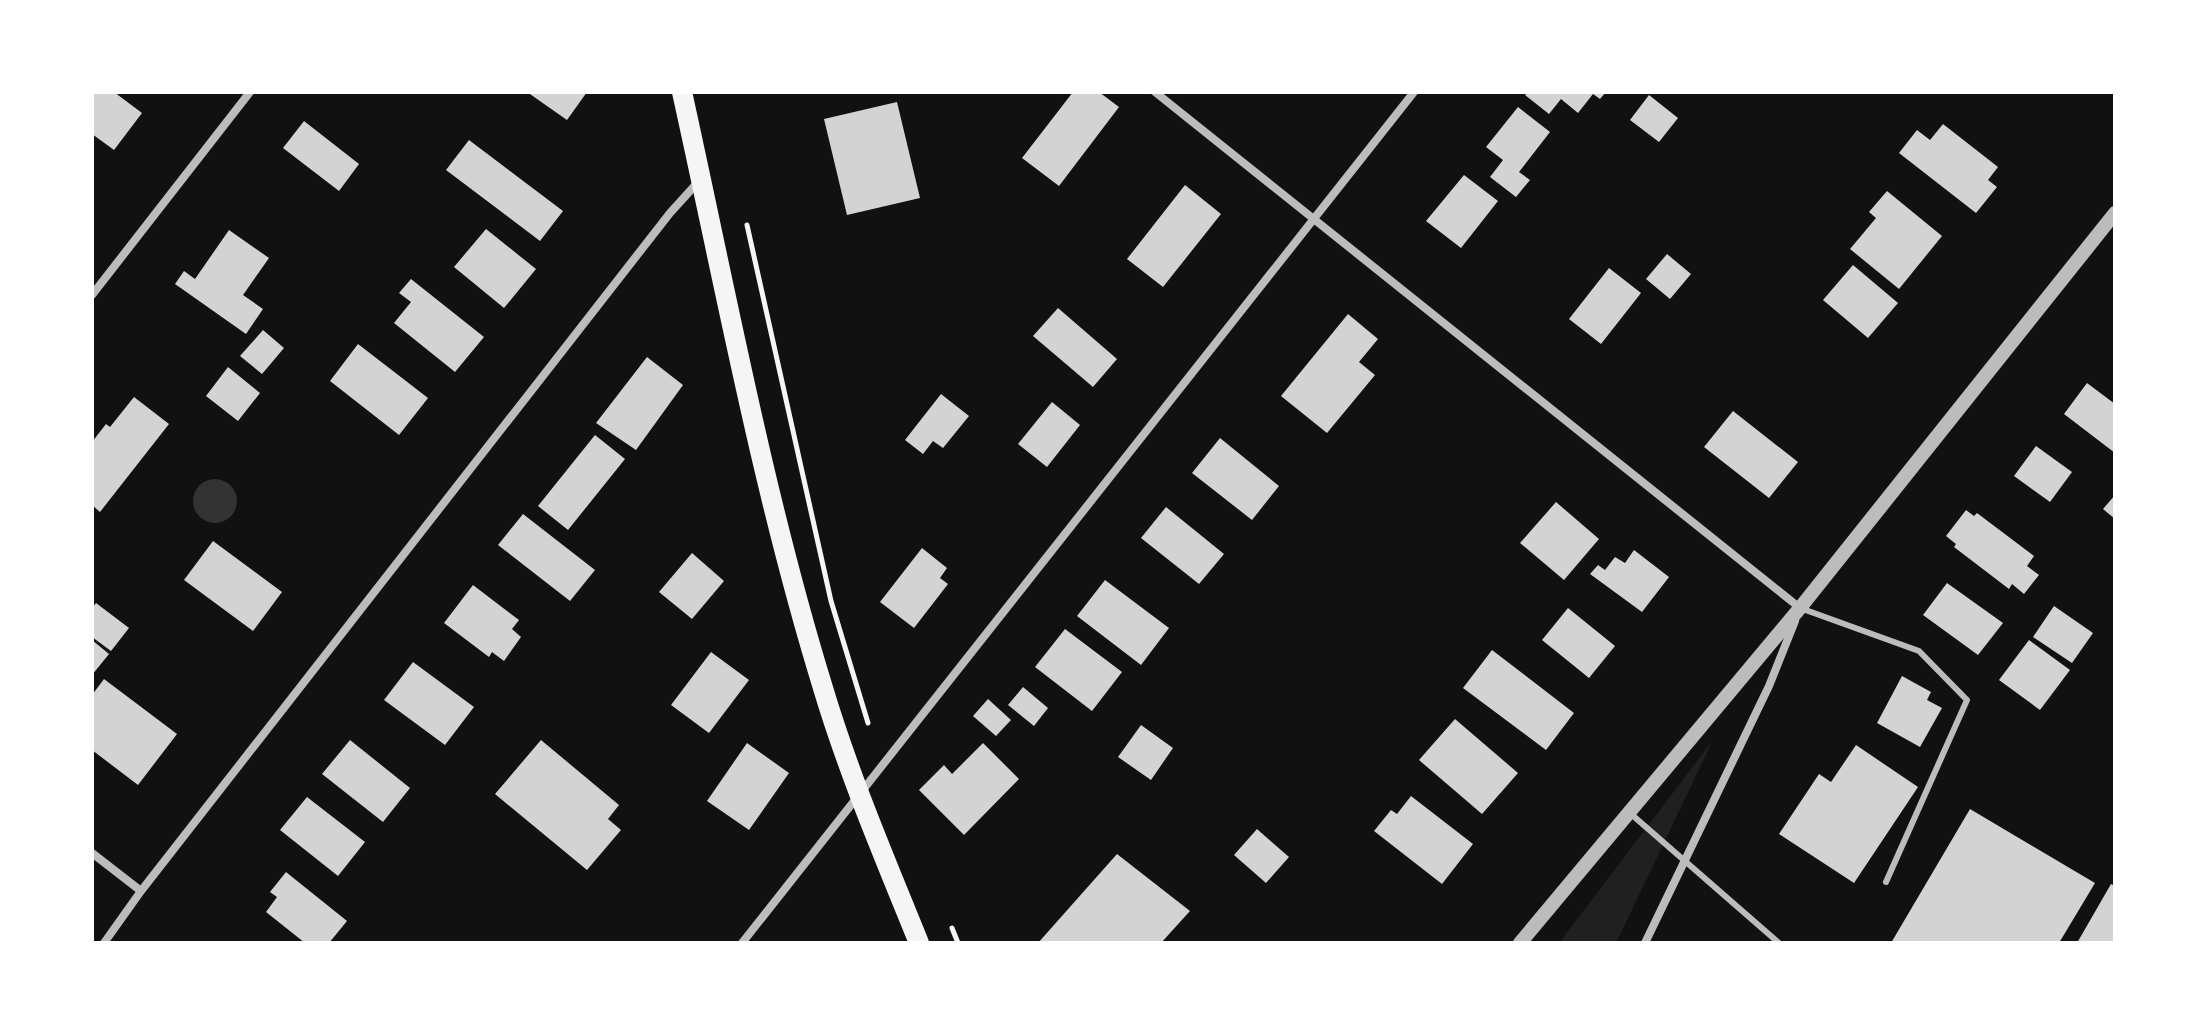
<svg xmlns="http://www.w3.org/2000/svg" width="2207" height="1035" font-family="'PT Sans Narrow',sans-serif">
<style>
.green{fill:#202020}
.water{fill:#333}
.building{fill:#d3d3d3}
.lines{fill:none;stroke-linecap:round;stroke-linejoin:round}
.path{stroke:#f5f5f5;stroke-width:5}
.service{stroke:#bcbcbc;stroke-width:6}
.minor{stroke:#bcbcbc;stroke-width:8}
.tertiary{stroke:#bcbcbc;stroke-width:14}
.primary{stroke:#f5f5f5;stroke-width:20}
</style>
<rect width="100%" height="100%" fill="#111"/>
<path class="green" d="M1713,740L1616,943H1559Z"/>
<path class="water" d="M193 501a22 22 0 1 1 44 0a22 22 0 1 1-44 0Z"/>
<path class="building" d="M92,92H114L142,113L114,150L92,134Z
M527,92H587L567,120Z
M1073,92H1099L1119,107L1059,186L1022,158Z
M1528,92H1606L1600,99L1593,94L1578,113L1561,99L1549,114L1525,95Z
M1649,95L1678,118L1659,142L1630,120Z
M897,102L920,198L847,215L824,119Z
M1518,107L1550,132L1519,172L1530,180L1516,197L1490,177L1503,160L1486,147Z
M304,121L359,164L339,191L283,148Z
M1943,124L1998,167L1988,180L1997,187L1976,213L1899,153L1917,130L1930,140Z
M469,140L563,211L540,241L446,170Z
M1464,175L1498,201L1461,248L1426,221Z
M1185,185L1221,214L1163,287L1127,259Z
M1887,191L1942,236L1899,289L1850,249L1876,218L1869,212Z
M486,229L536,269L504,308L454,267Z
M229,230L269,258L243,295L263,309L246,334L175,284L184,271L195,279Z
M1667,254L1691,274L1670,299L1646,279Z
M1853,265L1898,303L1868,338L1823,300Z
M1609,268L1641,293L1601,344L1569,319Z
M411,279L484,337L455,372L394,323L411,302L399,293Z
M1058,308L1117,359L1093,387L1033,336Z
M1348,314L1378,339L1359,362L1375,375L1327,433L1281,396Z
M263,330L284,348L262,374L240,356Z
M358,344L428,398L399,435L330,381Z
M647,357L683,385L636,450L596,423Z
M228,367L260,393L238,421L206,396Z
M2087,383L2115,404V453L2064,414Z
M941,394L969,416L943,448L933,441L923,454L905,440Z
M134,397L169,424L100,512L92,505V442L106,424L110,427Z
M1052,402L1080,425L1047,467L1018,444Z
M1733,411L1798,462L1769,498L1704,447Z
M595,435L625,459L568,530L538,506Z
M1220,438L1279,486L1252,520L1192,473Z
M2036,446L2072,472L2050,502L2014,476Z
M2115,495V519L2103,509Z
M1556,502L1599,539L1564,580L1520,543Z
M1166,507L1224,554L1199,584L1141,538Z
M1966,510L1974,516L1977,513L2034,556L2027,566L2039,575L2024,594L2012,584L2009,589L1954,547L1956,544L1946,536Z
M523,514L595,570L570,601L498,545Z
M213,541L282,592L253,631L184,580Z
M922,548L947,568L940,578L948,584L914,628L880,602Z
M1634,550L1669,577L1642,612L1590,574L1598,565L1605,570L1615,557L1625,563Z
M692,553L724,581L692,619L659,592Z
M1105,580L1169,628L1141,665L1077,616Z
M1947,583L2003,623L1978,655L1923,615Z
M473,585L519,620L512,629L521,637L504,661L492,652L489,657L444,623Z
M96,603L129,628L111,651L92,637V608Z
M2054,606L2093,633L2072,663L2033,637Z
M1568,608L1615,646L1589,678L1542,640Z
M1065,629L1122,672L1092,711L1035,667Z
M92,640L109,654L92,675Z
M2029,640L2070,670L2040,710L1999,680Z
M1492,650L1574,713L1546,750L1463,688Z
M711,652L749,680L709,733L671,705Z
M413,662L474,707L445,745L384,700Z
M1902,676L1931,692L1927,700L1942,708L1920,747L1877,723Z
M104,679L177,734L138,785L92,750V695Z
M1023,687L1048,708L1034,726L1008,705Z
M988,699L1011,720L996,736L973,716Z
M1455,719L1518,773L1482,814L1419,760Z
M1141,725L1173,748L1151,780L1118,757Z
M350,740L410,788L383,822L322,774Z
M541,740L619,805L608,819L621,830L587,870L495,794Z
M747,743L789,773L749,830L707,801Z
M983,743L1019,779L964,835L919,790L944,765L952,774Z
M1856,745L1918,787L1854,883L1779,834L1819,774L1831,782Z
M1411,796L1473,844L1442,884L1374,831L1391,810L1397,814Z
M307,797L365,842L338,876L280,830Z
M1970,809L2095,883L2059,943H1891Z
M1257,829L1289,857L1266,883L1234,855Z
M1117,854L1190,911L1161,943H1038Z
M286,872L347,921L329,943H305L266,912L277,897L270,892Z
M2111,884L2115,886V943H2077Z"/>
<g class="lines">
<path class="path" d="M747,225L831,601L868,723
M952,928L958,943"/>
<path class="service" d="M1800,608L1919,651L1967,700L1886,882
M1631,814L1779,943"/>
<path class="minor" d="M1155,92L1800,608
M92,295L250,92
M92,853L141,891
M104,943L141,891L670,213L699,181
M742,943L1414,92
M1645,943L1769,686L1795,621"/>
<path class="tertiary" d="M1520,943L1800,608L2115,213"/>
<path class="primary" d="M682,92C726,291 763,493 823,688C849,775 885,859 919,943"/>
</g>
<rect width="2207" height="1035" fill="none" stroke="#ffffff" stroke-width="188"/>
</svg>
